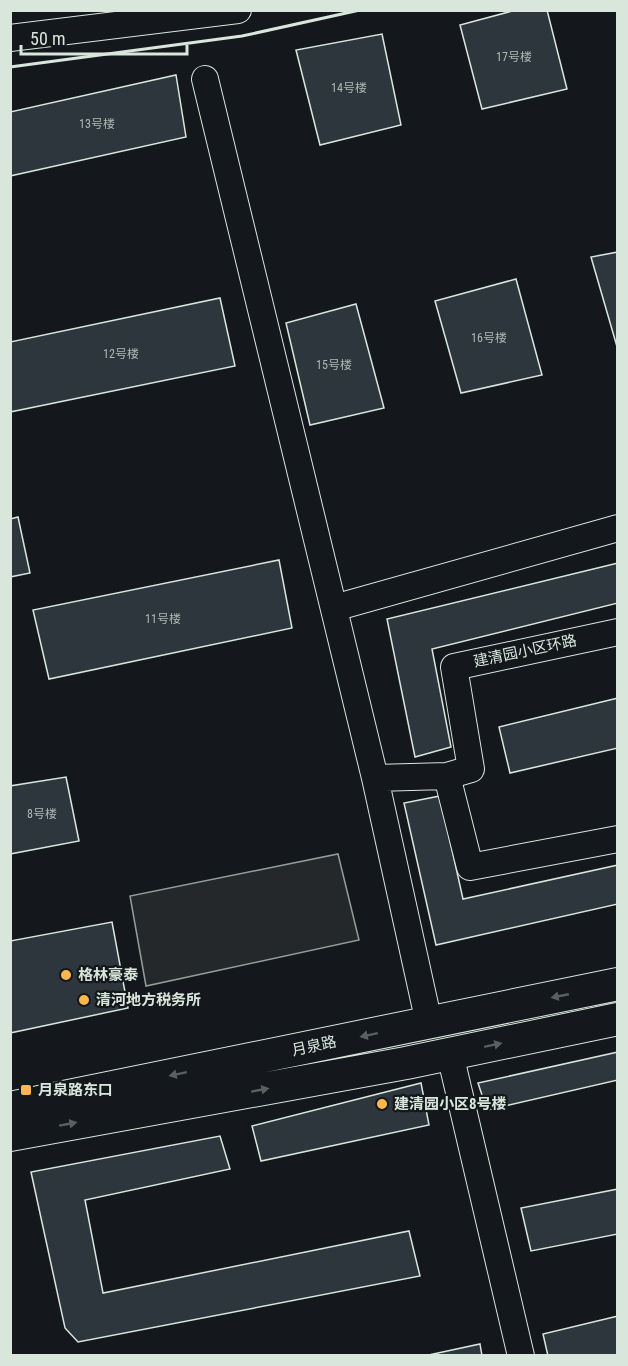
<svg xmlns="http://www.w3.org/2000/svg" width="628" height="1366" font-family="'Roboto Condensed','Noto Sans SC',sans-serif">
<style>
.parking{fill:#24282b;stroke:#939e99;stroke-width:1.5}
.building{fill:#2c363c;stroke:#d8e6dc;stroke-width:1.5}
.lines{fill:none;stroke-linecap:round;stroke-linejoin:round}
.minor-casing{stroke:#d8e6dc;stroke-width:28}
.major-casing{stroke:#d8e6dc;stroke-width:34}
.minor{stroke:#14181c;stroke-width:26}
.major{stroke:#14181c;stroke-width:32}
.wall{stroke:#d8e6dc;stroke-width:3}
.oneway{fill:#59605f}
.poi-dot{fill:#ffb74d;stroke:#14181c;stroke-width:2}
.labels{text-anchor:middle;stroke-width:4.5;stroke-linejoin:round;paint-order:stroke}
.number-label{font-size:12px;fill:#adbab4}
.street-label{font-size:15px;fill:#d8e6dc;stroke:#14181c}
.poi-label{font-size:15px;font-weight:bold;fill:#d8e6dc;stroke:#14181c;text-anchor:start}
</style>
<rect width="100%" height="100%" fill="#14181c"/>
<path class="parking" d="M338,854L359,940L146,986L130,896Z"/>
<path class="building" d="M516,10H547L567,89L482,109L460,25Z
M382,34L401,125L320,145L296,50Z
M176,75L186,137L10,176V112Z
M618,252V350L591,257Z
M516,279L542,375L461,393L435,301Z
M220,298L235,366L10,412V342Z
M356,304L384,408L310,425L286,323Z
M18,517L30,573L10,577V519Z
M279,560L292,628L49,679L33,610Z
M618,563V603L432,649L451,747L415,757L387,619Z
M618,698V748L510,773L499,727Z
M66,777L79,841L10,854V786Z
M440,796L463,899L618,865V904L436,945L404,803Z
M112,922L128,1008L10,1033V941Z
M618,1052V1080L487,1110L478,1083Z
M421,1083L429,1125L261,1161L252,1126Z
M220,1136L230,1169L85,1200L103,1293L409,1231L420,1276L78,1342L65,1328L31,1172Z
M618,1189V1234L531,1251L521,1208Z
M618,1316V1356H548L543,1334Z
M480,1344L482,1356H424Z"/>
<g class="lines">
<g class="minor-casing">
<path id="minor" d="M10,38L238,10
M205,79L375,778L429,1023
M334,608L618,528
M447,776L470,867L618,839
M375,778L447,776L471,769L454,667L618,632
M450,1054L521,1356"/>
</g>
<g class="major-casing">
<path id="major" d="M10,1108L618,984
M10,1135L406,1063L618,1019"/>
</g>
<use href="#minor" class="minor"/>
<use href="#major" class="major"/>
<path class="wall" d="M10,67L242,36L360,10"/>
</g>
<defs><path id="oneway-solid" d="M-6-.8H1V-3.2L6.5 0L1 3.2V.8H-6Z" transform="scale(1.5)"/></defs>
<g class="oneway">
<use href="#oneway-solid" transform="translate(560 996) rotate(169)"/>
<use href="#oneway-solid" transform="translate(369 1035) rotate(168)"/>
<use href="#oneway-solid" transform="translate(493 1045) rotate(-12)"/>
<use href="#oneway-solid" transform="translate(178 1074) rotate(168)"/>
<use href="#oneway-solid" transform="translate(260 1090) rotate(-10)"/>
<use href="#oneway-solid" transform="translate(68 1124) rotate(-10)"/>
</g>
<g class="poi-dot">
<circle cx="66" cy="975" r="6"/>
<circle cx="84" cy="1000" r="6"/>
<rect x="20" y="1084" width="12" height="12" rx="3"/>
<circle cx="382" cy="1104" r="6"/>
</g>
<g class="labels">
<g class="number-label">
<text x="514" y="61">17号楼</text>
<text x="349" y="92">14号楼</text>
<text x="97" y="128">13号楼</text>
<text x="489" y="342">16号楼</text>
<text x="121" y="358">12号楼</text>
<text x="334" y="369">15号楼</text>
<text x="163" y="623">11号楼</text>
<text x="42" y="818">8号楼</text>
</g>
<g class="street-label">
<text transform="translate(525 651) rotate(-12)" y="5">建清园小区环路</text>
<text transform="translate(314 1046) rotate(-12)" y="5">月泉路</text>
</g>
<g class="poi-label">
<text x="78" y="980">格林豪泰</text>
<text x="96" y="1005">清河地方税务所</text>
<text x="38" y="1095">月泉路东口</text>
<text x="394" y="1109">建清园小区8号楼</text>
</g>
</g>
<rect width="628" height="1366" fill="none" stroke="#d8e6dc" stroke-width="24"/>
<path d="M21 45v9h166v-9" fill="none" stroke="#d8e6dc" stroke-width="3"/>
<text x="30" y="45" font-size="18" fill="#d8e6dc" stroke="#14181c" stroke-width="4.5" paint-order="stroke">50 m</text>
</svg>
